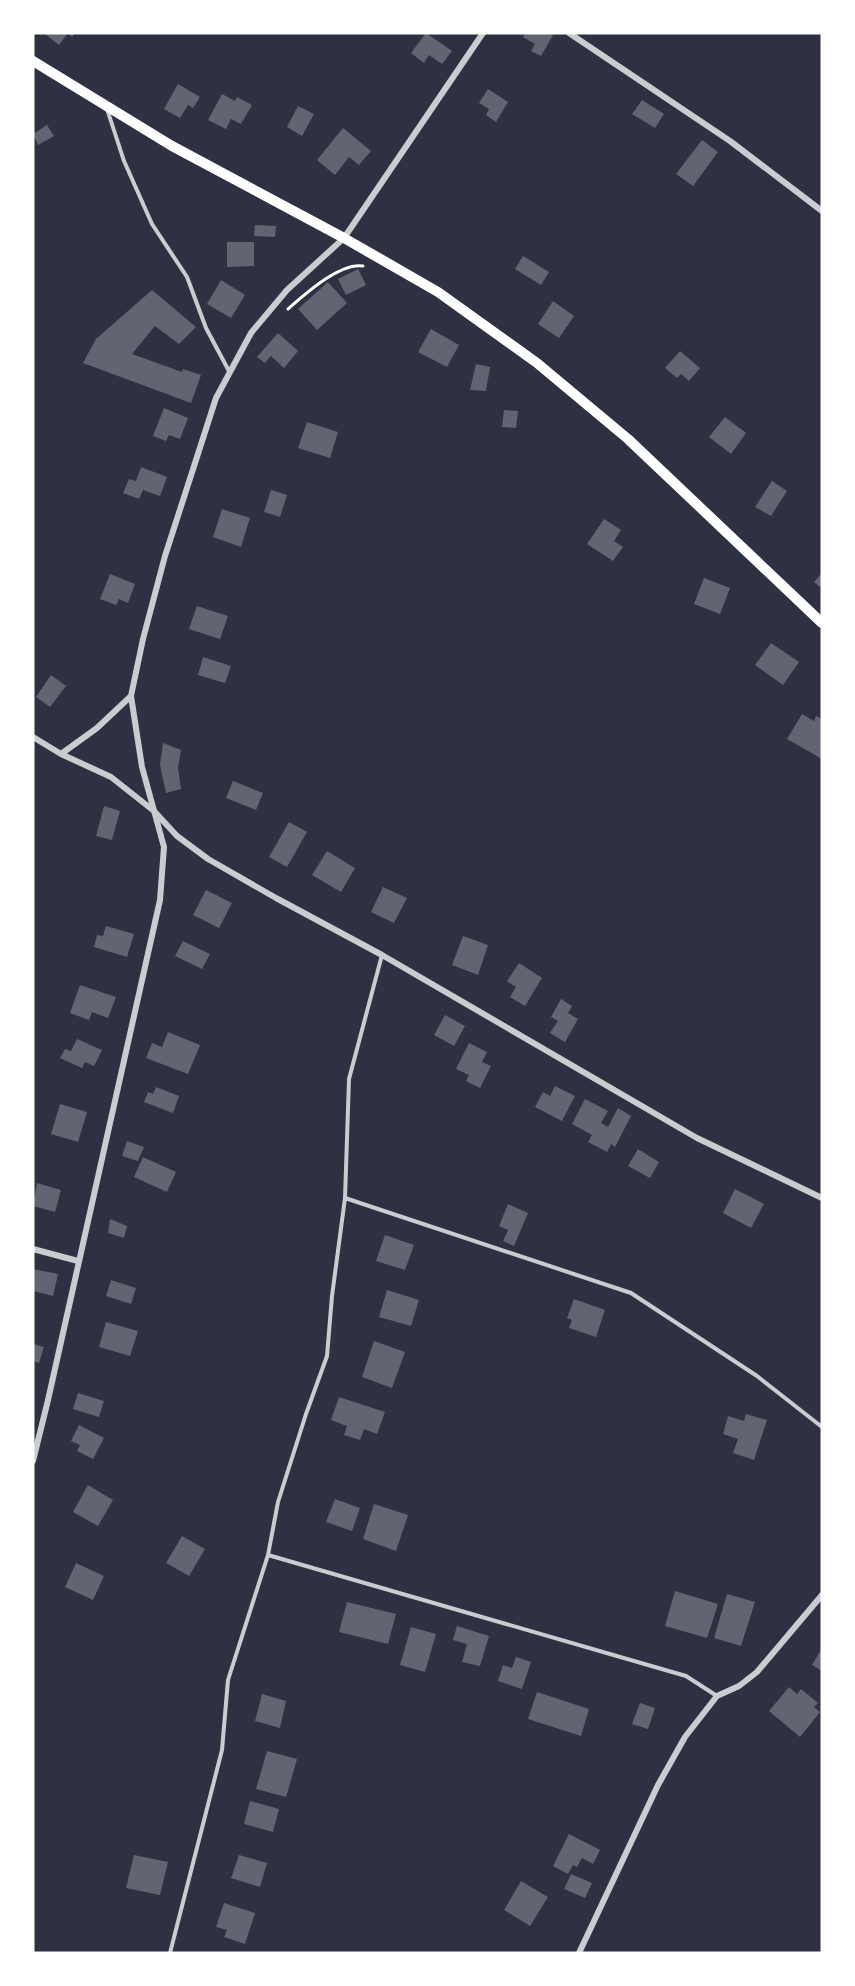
<svg xmlns="http://www.w3.org/2000/svg" width="855" height="1986" font-family="Mulish,sans-serif">
<style>
.building{fill:#626471}
.lines{fill:none;stroke-linecap:round;stroke-linejoin:round}
.path{stroke:#fff;stroke-width:3}
.service{stroke:#caccd0;stroke-width:4}
.minor{stroke:#caccd0;stroke-width:6}
.secondary{stroke:#fff;stroke-width:10}
</style>
<rect width="100%" height="100%" fill="#2d3142"/>
<path class="building" d="M44,33H75L72,37L68,33L59,45Z
M426,33L452,51L442,64L429,55L424,63L411,53Z
M526,33H549L553,35L541,56L531,51L535,44L523,37Z
M178,84L200,97L193,108L188,105L180,118L164,109Z
M488,89L508,102L496,122L486,115L489,109L479,103Z
M222,94L235,101L237,97L252,105L241,124L231,119L226,129L208,120Z
M642,100L664,114L655,128L632,114Z
M298,106L314,114L302,136L287,127Z
M47,125L54,136L38,145L33,134Z
M343,128L371,151L359,165L349,157L335,175L317,160Z
M702,140L718,152L693,186L676,174Z
M255,225L276,226L275,237L254,236Z
M227,242H254V266L227,267Z
M523,256L549,272L541,285L515,269Z
M358,269L366,285L346,295L338,279Z
M221,280L245,295L231,318L207,304Z
M328,282L347,303L317,330L298,309Z
M152,290L196,327L179,344L155,326L132,354L182,372L183,369L201,375L191,403L83,363L96,339Z
M553,301L574,316L559,338L538,324Z
M431,329L459,345L447,367L418,352Z
M278,333L298,351L284,368L271,356L265,363L257,357Z
M680,351L700,368L689,381L681,374L677,378L665,368Z
M476,364L490,367L486,391L470,390Z
M164,408L188,418L180,439L169,435L166,441L153,436Z
M504,410L518,411L516,428L502,427Z
M725,417L746,433L731,454L709,437Z
M307,422L338,432L330,458L298,448Z
M141,467L167,477L160,496L143,490L139,499L123,493L129,479L136,481Z
M772,481L787,491L771,516L755,507Z
M271,490L287,495L280,517L264,512Z
M222,509L250,518L241,547L213,537Z
M604,519L621,530L614,541L623,547L613,561L587,544Z
M822,573V589L814,582Z
M110,574L135,584L128,603L119,599L116,605L100,599Z
M704,578L730,588L720,614L694,604Z
M197,606L228,616L220,639L189,629Z
M771,643L799,662L783,685L755,665Z
M203,657L231,666L225,683L198,675Z
M51,675L66,686L50,707L36,697Z
M802,714L814,721L816,716L822,719V759L787,739Z
M163,743L181,750L178,768L181,789L166,793L160,765Z
M233,781L263,793L256,810L226,798Z
M104,806L120,811L112,840L96,836Z
M289,822L307,832L287,867L269,857Z
M327,851L355,868L341,892L312,875Z
M383,887L407,898L394,923L371,912Z
M206,890L232,903L219,928L193,915Z
M106,926L134,934L127,957L94,947L97,935L103,936Z
M463,936L488,945L478,975L452,965Z
M183,941L210,954L202,969L175,956Z
M519,963L542,978L525,1006L510,997L516,987L507,981Z
M80,985L116,997L108,1018L92,1012L89,1020L70,1013Z
M561,999L572,1006L568,1013L578,1019L565,1042L550,1033L558,1021L551,1017Z
M445,1015L465,1026L454,1046L434,1035Z
M168,1032L200,1045L188,1074L146,1058L152,1043L162,1047Z
M77,1039L102,1050L94,1066L85,1062L82,1068L60,1058L65,1049L71,1051Z
M469,1043L487,1052L482,1062L491,1066L480,1088L466,1081L469,1075L456,1069Z
M555,1086L575,1096L562,1121L535,1107L543,1092L550,1096Z
M156,1087L179,1096L173,1113L144,1102L148,1092L153,1094Z
M585,1099L608,1111L601,1123L608,1127L618,1108L631,1116L615,1147L611,1144L607,1152L588,1142L592,1135L572,1124Z
M60,1104L87,1112L78,1142L51,1134Z
M127,1141L144,1147L138,1161L122,1156Z
M638,1149L659,1162L650,1178L628,1166Z
M143,1157L176,1172L167,1192L134,1177Z
M37,1183L61,1190L55,1212L33,1206Z
M735,1189L764,1204L751,1228L723,1213Z
M508,1204L528,1213L514,1246L503,1241L508,1230L499,1226Z
M110,1219L127,1226L124,1238L108,1233Z
M385,1235L414,1245L405,1270L376,1261Z
M33,1269L58,1274L53,1296L33,1291Z
M111,1280L136,1288L131,1304L106,1296Z
M387,1290L419,1300L411,1326L379,1317Z
M574,1299L605,1310L596,1337L569,1328L572,1320L567,1318Z
M106,1322L138,1331L130,1356L99,1347Z
M374,1341L405,1352L392,1388L362,1377Z
M33,1344L44,1347L39,1363L33,1361Z
M78,1393L104,1401L99,1417L73,1409Z
M339,1397L385,1412L377,1434L364,1429L360,1440L344,1435L347,1426L331,1420Z
M746,1414L767,1420L754,1460L733,1453L738,1439L723,1434L728,1416L744,1421Z
M79,1425L104,1438L93,1459L77,1451L80,1445L71,1441Z
M88,1485L113,1500L98,1526L73,1512Z
M335,1499L360,1508L352,1531L326,1522Z
M374,1504L408,1515L396,1551L363,1539Z
M182,1536L205,1549L189,1576L166,1563Z
M76,1563L104,1576L93,1600L65,1587Z
M675,1591L718,1604L707,1638L665,1626Z
M727,1594L755,1602L741,1646L714,1638Z
M347,1602L396,1614L388,1644L339,1632Z
M457,1626L489,1636L480,1666L462,1662L467,1644L453,1640Z
M411,1627L436,1634L425,1672L400,1665Z
M822,1648V1671L812,1665Z
M516,1657L531,1662L522,1689L498,1681L503,1665L512,1668Z
M789,1687L797,1694L801,1689L818,1703L814,1707L820,1712L800,1737L769,1711Z
M537,1692L589,1709L581,1736L528,1719Z
M262,1694L286,1701L280,1728L255,1721Z
M640,1703L655,1708L648,1729L632,1724Z
M267,1751L297,1759L286,1797L256,1789Z
M250,1801L279,1809L273,1832L244,1824Z
M569,1834L600,1850L593,1864L582,1858L577,1867L573,1865L568,1874L553,1866Z
M134,1855L168,1862L160,1895L126,1888Z
M239,1855L267,1863L260,1887L231,1878Z
M571,1874L592,1883L585,1898L564,1889Z
M521,1881L548,1897L530,1926L504,1910Z
M224,1903L255,1913L245,1944L224,1937L227,1930L216,1927Z"/>
<g class="lines">
<path class="path" d="M288,309C304,295 340,262 363,266"/>
<path class="service" d="M107,109L124,161L152,224L187,277L206,328L230,373
M345,1198L631,1293L757,1376L822,1427
M268,1555L686,1676L717,1696
M170,1953L222,1750L228,1680L268,1555L278,1502L306,1414L327,1356L332,1296L345,1198L349,1079L382,955"/>
<path class="minor" d="M569,33L730,141L822,211
M33,737L61,754L111,777L154,811L177,836L208,859L276,898L382,955L697,1138L822,1198
M61,754L97,728L131,696
M33,1249L78,1261
M33,1461L48,1400L160,900L164,847L142,767L131,696L143,639L165,556L216,398L251,333L287,290L344,238L483,33
M579,1953L658,1785L685,1737L717,1696L739,1686L757,1672L822,1595"/>
<path class="secondary" d="M33,61L172,146L344,238L438,292L537,363L628,439L822,623"/>
</g>
<rect width="855" height="1986" fill="none" stroke="#ffffff" stroke-width="69"/>
</svg>
